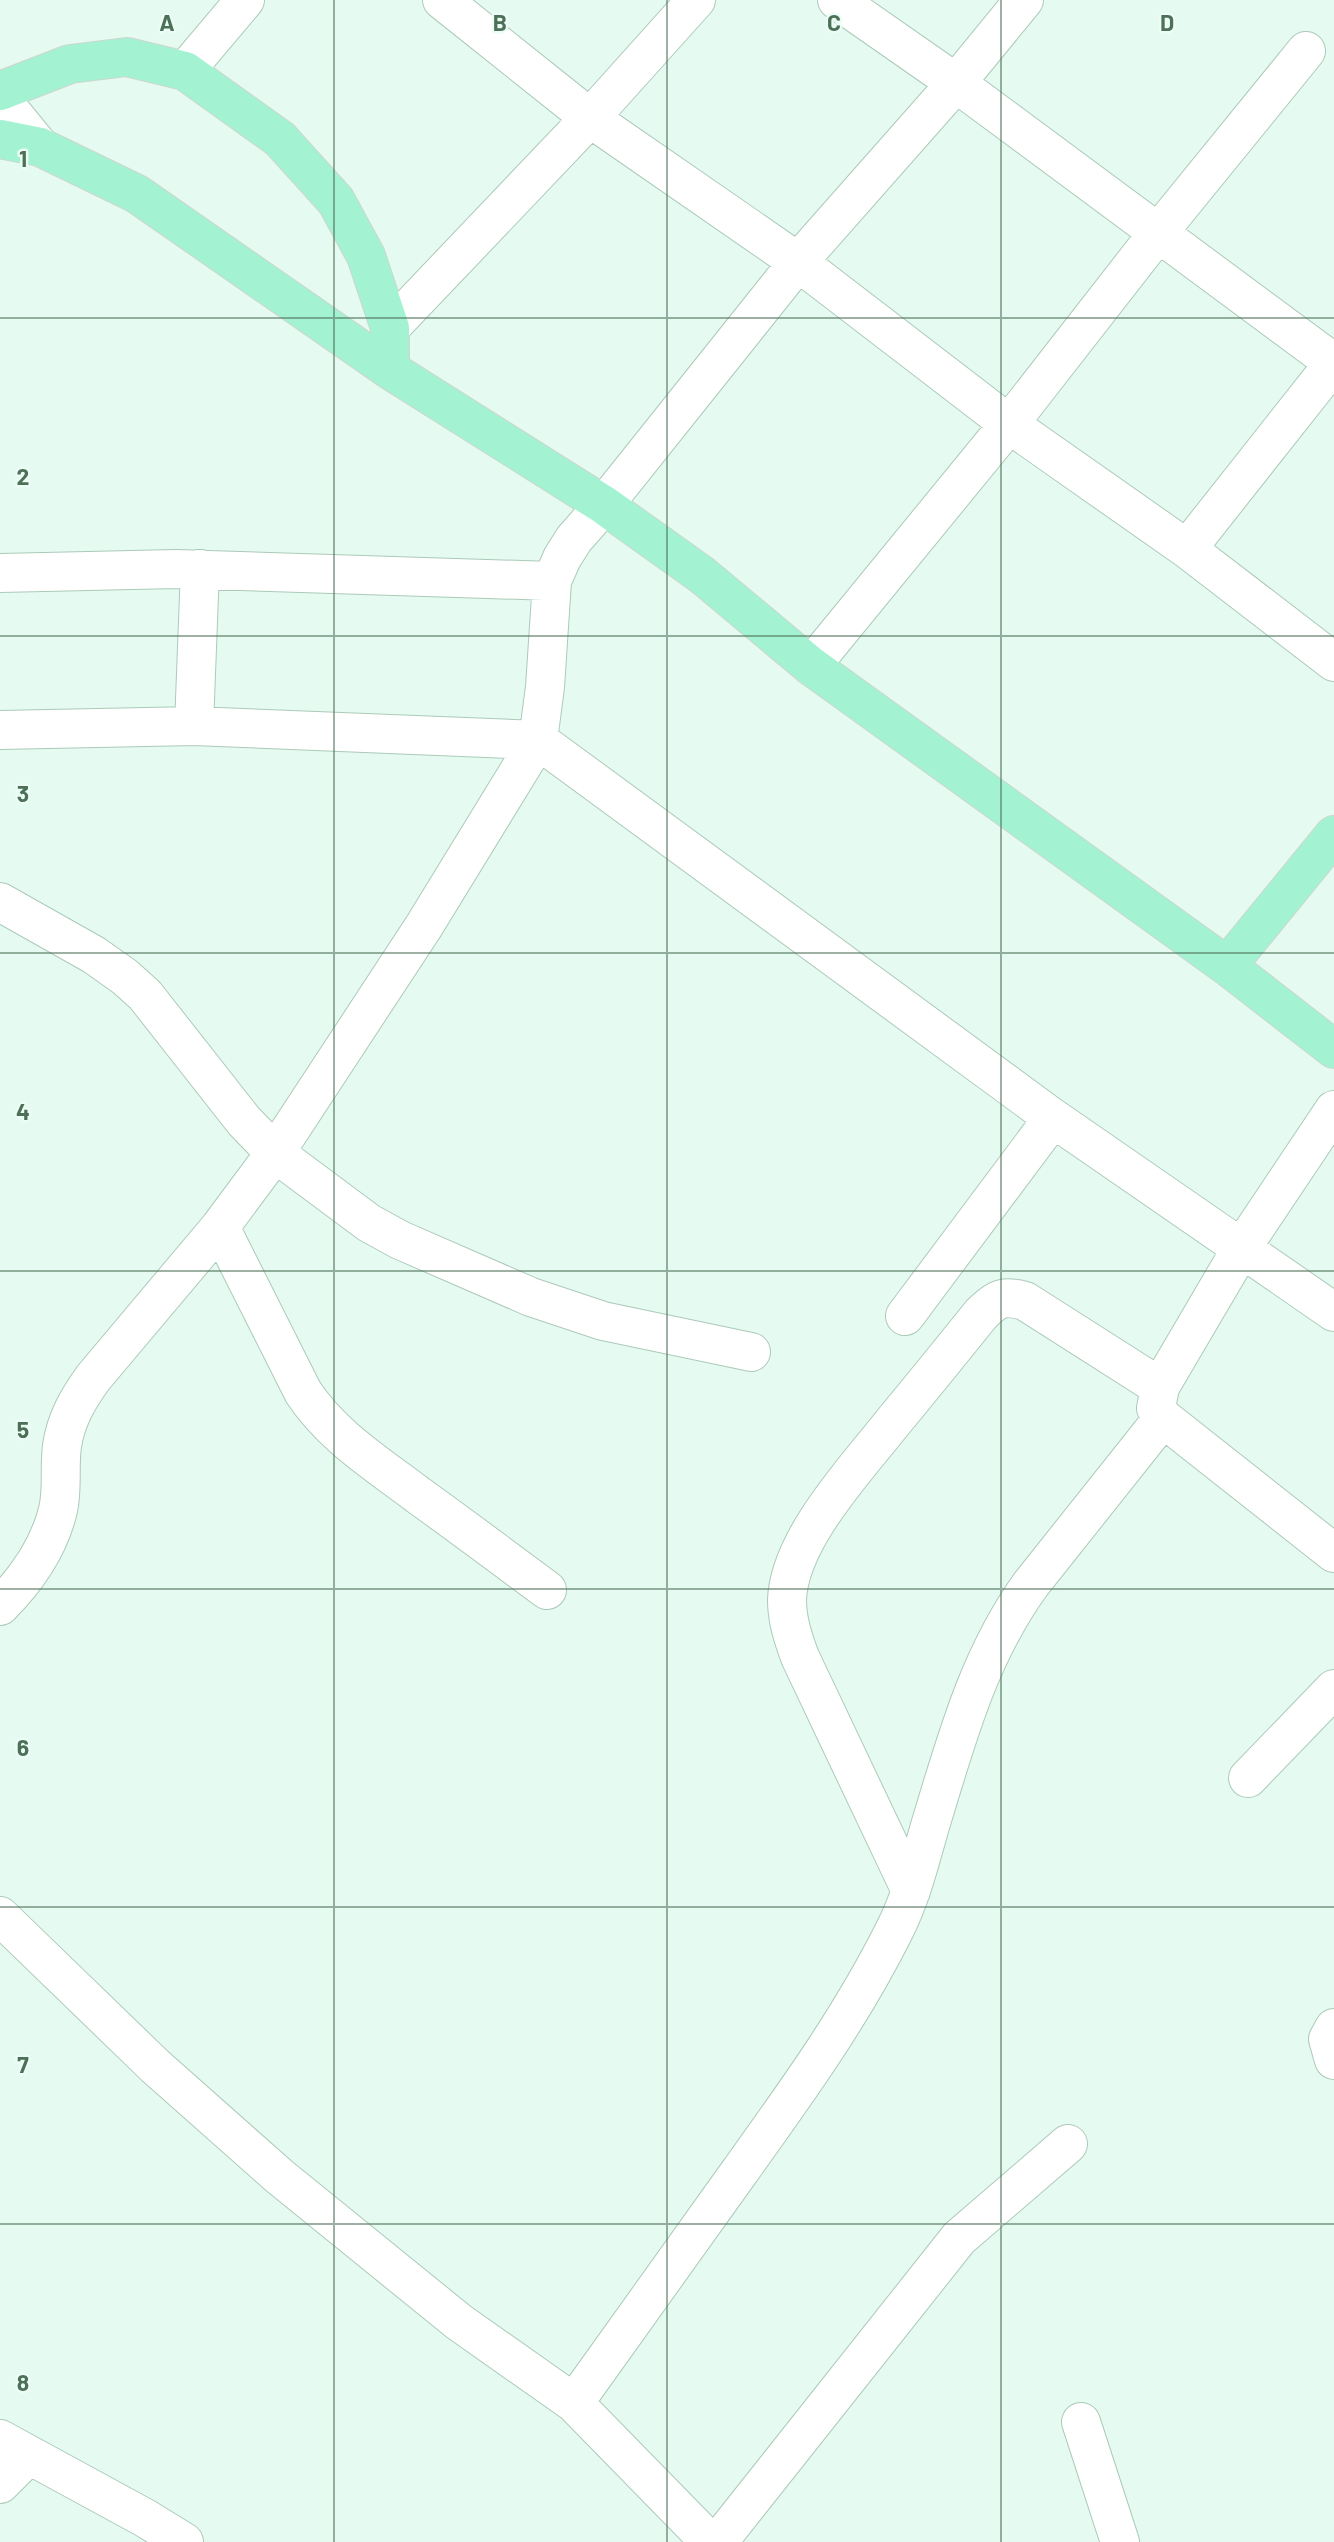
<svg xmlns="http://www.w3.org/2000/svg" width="1334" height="2542" font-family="Barlow,sans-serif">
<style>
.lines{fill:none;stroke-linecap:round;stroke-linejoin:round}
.minor-casing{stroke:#accab8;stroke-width:40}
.major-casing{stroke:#cdd7d0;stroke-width:40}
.minor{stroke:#fff;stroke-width:38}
.major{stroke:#a3f2d1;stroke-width:38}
.grid{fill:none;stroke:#4d7058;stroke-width:2;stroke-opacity:0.55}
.grid-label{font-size:23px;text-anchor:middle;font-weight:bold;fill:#4d7058;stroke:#ebfdf5;stroke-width:5;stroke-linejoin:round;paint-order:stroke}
</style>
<rect width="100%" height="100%" fill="#e5faf1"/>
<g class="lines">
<g class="minor-casing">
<path id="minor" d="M442,0L590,118L798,262L1009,424L1187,549L1334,662
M837,0L956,83L1334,363L1187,549
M185,71L245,0
M0,98L40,147
M390,328L590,118L696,0
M0,573L176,569L552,581
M811,666L1009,424L1158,233L1306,51
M194,726L200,569
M0,730L194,726L538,740L1053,1118L1334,1312
M0,902L94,955L125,977L145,995L244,1121L275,1153L369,1223L400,1240L531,1297L603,1321L751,1352
M1334,1110L1241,1249L1160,1387L1156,1408L1163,1418L1334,1553
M220,1227L303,1392C332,1436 376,1463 418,1495C461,1526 504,1558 547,1590
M905,1316L1053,1118
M0,1606C26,1580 49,1547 58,1510C63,1489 59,1467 62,1446C66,1419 78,1399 93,1378L220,1227L275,1153L424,926L538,740L545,687L552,581L562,558L574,539L604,505L798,262L956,83L1024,0
M1248,1778L1334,1689
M911,1891L800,1657C793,1638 787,1620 787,1600C789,1539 857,1468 893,1422C923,1386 952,1350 981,1314C997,1298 1003,1295 1025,1301L1160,1387
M0,1916L155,2066L279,2176L459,2322L574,2403
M1334,2028L1328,2039L1334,2060
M1081,2422L1120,2542
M0,2439L145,2518L184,2542
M0,2484L28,2456
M710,2542L574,2403C629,2326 685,2249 740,2171C796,2093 851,2017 894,1931C911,1898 920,1861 930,1826C956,1741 978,1657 1031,1584L1163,1418
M718,2542L959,2238L1068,2144"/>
</g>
<g class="major-casing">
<path id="major" d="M0,91L70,64L127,57L185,71L280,139L336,201L366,256L390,328V370
M0,139L40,147L137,194L390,370L604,505L702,575L811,666L1227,966L1334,1049
M1227,966L1334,835"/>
</g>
<use href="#minor" class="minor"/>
<use href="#major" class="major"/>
</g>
<path class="grid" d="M334,0V2542M667,0V2542M1001,0V2542M0,318H1334M0,636H1334M0,953H1334M0,1271H1334M0,1589H1334M0,1907H1334M0,2224H1334"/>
<g class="grid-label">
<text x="167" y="31">A</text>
<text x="500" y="31">B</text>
<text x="834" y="31">C</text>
<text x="1167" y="31">D</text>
<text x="23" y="167">1</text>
<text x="23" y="485">2</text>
<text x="23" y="802">3</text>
<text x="23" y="1120">4</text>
<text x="23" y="1438">5</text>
<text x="23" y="1756">6</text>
<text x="23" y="2073">7</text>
<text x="23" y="2391">8</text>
</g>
</svg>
